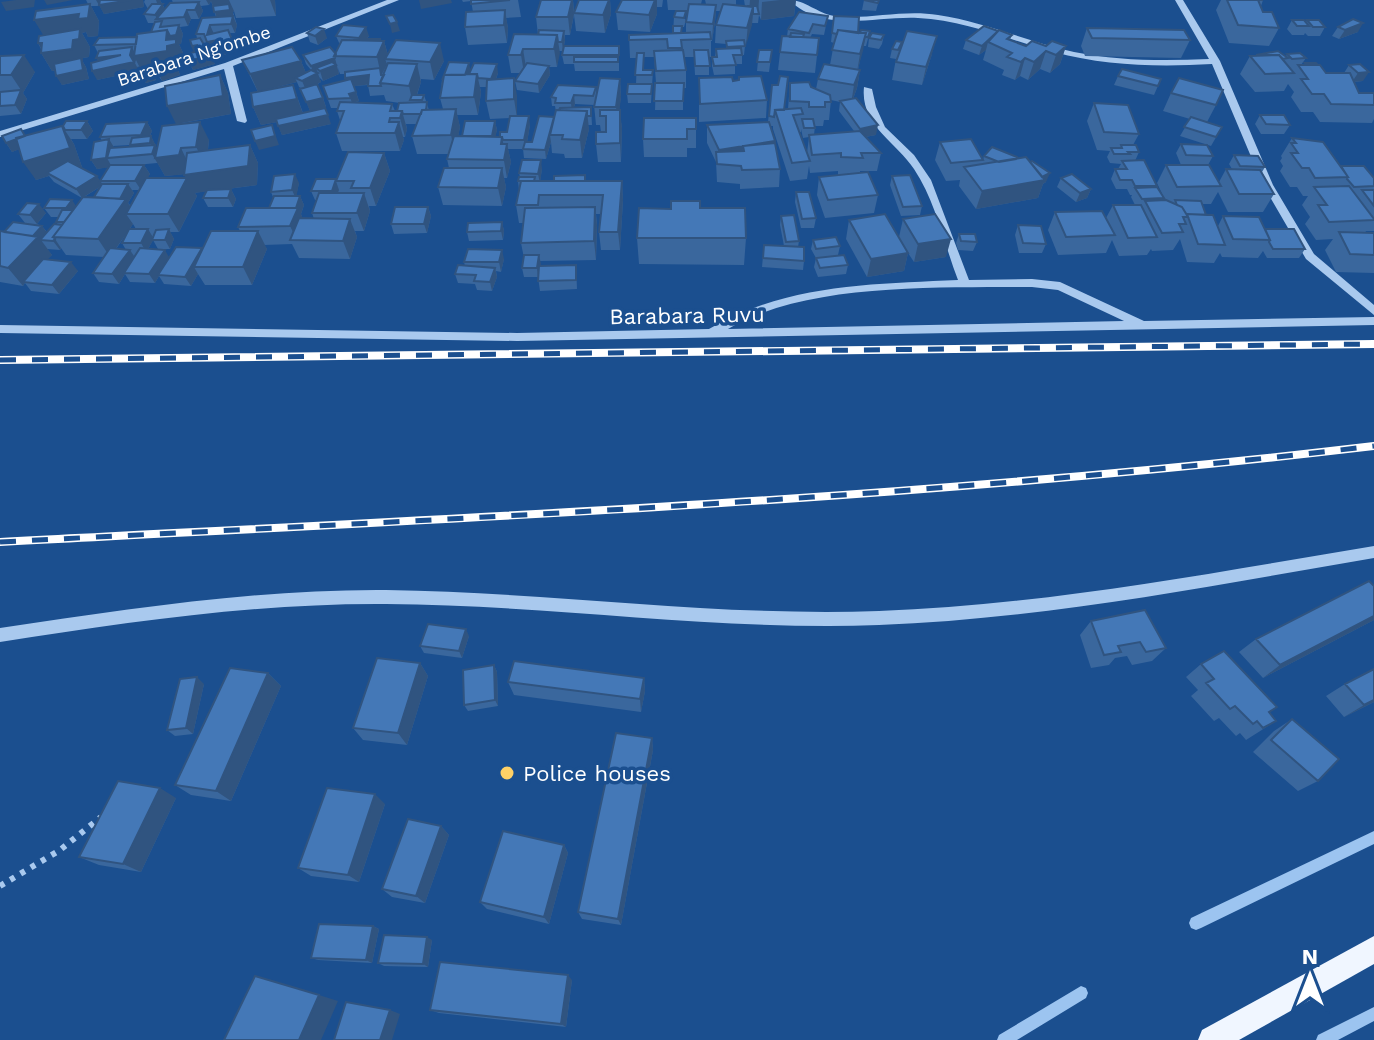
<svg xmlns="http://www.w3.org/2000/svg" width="1374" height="1040" font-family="'Work Sans',sans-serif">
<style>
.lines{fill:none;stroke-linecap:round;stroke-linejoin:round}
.stream{fill:#9cc4f0;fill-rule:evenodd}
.path{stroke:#a9c9ee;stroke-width:6;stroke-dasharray:5 7;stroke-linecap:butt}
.minor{fill:#a9c9ee;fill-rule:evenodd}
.major{fill:#f0f6ff;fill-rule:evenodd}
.rail-casing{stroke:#fff;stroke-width:8}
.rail{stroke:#1b4f8f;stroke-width:5;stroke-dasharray:16;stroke-linecap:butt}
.wall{fill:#3a679d;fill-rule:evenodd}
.shaded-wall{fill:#305480}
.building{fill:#4478b7;stroke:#305480;stroke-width:2}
.poi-dot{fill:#ffd166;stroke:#1b4f8f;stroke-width:3}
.labels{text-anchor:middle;stroke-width:7;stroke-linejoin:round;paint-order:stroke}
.far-street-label{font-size:18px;fill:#fff;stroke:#1b4f8f}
.street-label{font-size:22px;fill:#fff;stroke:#1b4f8f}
.poi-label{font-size:22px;fill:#fff;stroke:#1b4f8f;text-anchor:start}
</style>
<rect width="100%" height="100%" fill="#1b4f8f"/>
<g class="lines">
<path class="stream" d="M1374,831V844L1201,928L1196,930L1191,928L1189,923L1191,918Z
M1081,986L1086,988L1088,993L1086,998L1017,1040H997L999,1035Z
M1374,1007V1021L1338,1040H1316L1318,1035Z"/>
<path class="path" d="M0,886L60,850L101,817"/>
<path class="minor" d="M387,0H399L233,66L247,121L245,123L237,121L224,69L0,137V131L225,63Z
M789,0C805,0 817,13 834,16C869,20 903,9 938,15C985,22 1028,42 1074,52C1118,61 1164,61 1209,59L1175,0H1183L1220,61L1273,185L1314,254L1374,305V315L1306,259L1263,185L1212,64C1159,67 1105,66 1054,52C1009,40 965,20 918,18C873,16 825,34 789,0Z
M864,87L872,89L876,107L885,127L914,155L931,180L969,280L1032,279L1060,282L1144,321L1374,317V325L517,341L0,333V325L517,333L709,329C785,284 873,284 958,280C944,244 936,202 914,169C896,142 860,125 864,87ZM1032,287L1058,290L1124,321L728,329C806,282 942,288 1032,287Z
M1374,546V558C1210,586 1045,619 879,625C714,631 551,605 386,604C257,603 128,622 0,642V628C128,609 257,589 386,590C551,592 714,617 879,611C1045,605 1210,573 1374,546Z"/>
<path class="major" d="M1374,936V964L1239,1040H1198L1202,1030Z"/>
<g class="rail-casing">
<path id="rail" d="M0,360L1374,344
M0,542C459,518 917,500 1374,446"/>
</g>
<use href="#rail" class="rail"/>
</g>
<path class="wall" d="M86,0H143L144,7L104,14L100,6H91L99,21L98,36L88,37L86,32L82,33L90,47L89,57L83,58V62L86,67L89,79L62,85L55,71H52L41,53V49L38,43L43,35L88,4Z
M145,0H160L165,9L173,3L172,0H275L276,16L236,18L234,11L233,12L237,25L235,33H230L237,51L216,57L213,51H211L207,43H203L215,64L193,70L185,54L195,52L197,38L196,34L216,17L211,1L209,5L201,6L203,11L199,19H191L188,26L180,27L183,34L181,44H179L185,57V62L176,64L180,75L162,81L156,72L152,73L156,80L146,83L138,71L97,80L98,53L94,45L137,37L151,32L154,23H148L144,14L148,9L144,2Z
M462,0H518L521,17L506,18L508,28L507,43L468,45L465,27L473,12L471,1L463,2Z
M541,0H573L574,12L579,0H610L611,14L605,33L576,31L574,15L570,35H565V40L563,51H559L557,67H549L550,75L539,93L517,90L515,81L521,73H511L508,55L538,35L536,17Z
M622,0H663L662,7H657V14L650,32L618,30L616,12Z
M667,0H702L701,4H706L705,0H736V5L745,6L744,0H737H796L794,16L761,20L759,15L758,23H752L745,46L744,55H742V64H735V74L714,75L712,66V57H715L716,49H726V44L715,43L716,25L721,11H716L715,22L712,41H711V57H709V75H695L694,57H684L686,70V88H683V110H655L656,83L654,57H644V70H653L651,103H628L627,94L636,84L637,58H630L629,35L673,33L674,17L676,11L686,20L684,27H682V33H686V22L688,10H668Z
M864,0H879L876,11L862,10Z
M1221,0H1263L1261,6L1263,12L1279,28L1269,46L1229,43L1216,10Z
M828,16L824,35L812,34L810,38H819L815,73L778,70L782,36H787L788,29Z
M834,16L858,33L870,31L866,46H863L858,70H860L857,88L853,99L876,135L865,137L881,153L877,171H860V173L878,195L874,213L825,218L817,195L819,177L838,175V171L810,173L809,166L807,179L790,181L773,129V126H770L775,141L780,169L779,187L740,189V184L717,182L716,162L707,143V125L768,122L772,85L784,110L788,109L790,83L816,89L818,79L830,65L834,43L831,42ZM831,100L840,102L839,111L854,131L814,135L815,126H823L824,120H829ZM801,129L803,138L809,137L807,153L799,132H801Z
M1292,20L1306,22L1307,20L1325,27L1320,36H1308L1305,33L1304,35H1292L1287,29Z
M1338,27L1358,32L1339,39L1332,36Z
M1087,28L1190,40L1181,58L1085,56L1081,46Z
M307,33L327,38L318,45L310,42Z
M884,35L882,44L879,49L868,47L869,38Z
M1012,35L1010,40L1026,46H1066L1060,64L1050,73L1040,69L1028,80L1020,76L1015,80L1002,75L1004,70L983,60L986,50L979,55L963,49L966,40Z
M336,36H369L367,39H380L381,41H384L388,55L444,61L434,80L421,79V82L417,95H424L429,110L443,109L440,98L442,80L471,71L498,73L496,79L517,96V116L530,125L527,142H532L554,119L556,112L555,106H552L551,97L596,87L597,95L620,79L621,97L619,110L622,128L621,162H598L596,144L601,132L600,125H596L594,105L575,104L574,107H591L592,125H588L589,129L582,158H565L564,154L552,153L551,142L546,159L524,158L523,149H508L511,162L507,178H504L506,187L502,206L443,205L438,187L449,168L447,159L449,154H417L412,136L417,124H406L407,129L405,137H403L404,140L400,151H342L336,133L340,120L337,111L338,108H331L323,86L346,81L345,74H340L338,68L339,74L323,81L319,77L321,82L316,85L323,98L326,107L310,111L301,88L299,87L297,82L266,90L293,85L303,113L331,124L282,135L277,122L261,125L253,107L258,92L242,60L301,61L306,73L311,70L306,64L303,55L336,54L340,45ZM368,85L370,96L384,95L386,101L400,103L397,111H395L392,104L354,103L359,101L354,86ZM480,87H487L486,101L490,119L510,118L507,132L500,137L495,136L497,130L495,121L462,136H458L460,127L457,115H478L481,92Z
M902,42L901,48L932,54L922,85L892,80L896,59L890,58L892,49Z
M619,46V71H575L574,64H564L562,55Z
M759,50H772L769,72L757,71Z
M1287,54L1306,58L1301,65H1304L1305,63L1326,73H1344L1349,65L1360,64L1363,81L1354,82L1359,93H1374V119L1372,123L1320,122L1313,112H1301L1291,97L1294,92L1288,84L1284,91L1255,92L1240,74L1250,56L1286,57Z
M0,56L35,72L23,93L27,99L21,114L0,116Z
M220,75L228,93L231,114L178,124L209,140L208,150L250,145L258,163L257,185L220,190L231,189L236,199L233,207H208L203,198L206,191L195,193L197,196L179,232H170L174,239L170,249H158L153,240L148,249L169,257L202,248L240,231L238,227L269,208L273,197L271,192L299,183L296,196H300L304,205L301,214L303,219H314L312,213L317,200H315L311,191L336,180L384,153L390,171L376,206H369L370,211L364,231H355L357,237L350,259L299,258L292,244L264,245L267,249L252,285H205L198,274L191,286L164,284L159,276L155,283L130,282L125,274L119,284L99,282L93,273L104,257L66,255L61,248L60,250L47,249L52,255L47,259L78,271L59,294L31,291L25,283L23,286L0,282V231L3,232L25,223L18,214L46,213L37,224L42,226L47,232L58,225L56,222L59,217H51L44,208L76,206L82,198L54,182L49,176L36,180L19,149L12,152L6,143L25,136L87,121L93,131L87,139H71L74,144L82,167H80L100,181L108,167L97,169L91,160L102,141L100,137L147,122L152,131L150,136H151L157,149L176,124ZM130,145L131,146L114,148L113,146ZM157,162L165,176L184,174L186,178H147L150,174L144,165H136L157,163ZM100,187L94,197H84ZM132,190H140L131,206L128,203L134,193ZM133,224L136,229L122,243L126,250L116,249Z
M1118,76L1161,79L1154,95L1114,85Z
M739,77L767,100L766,118L699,122V78L733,81L739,80Z
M1171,93L1216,105L1207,122L1222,127L1211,146L1180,136L1190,119L1163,111Z
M1094,103L1139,134L1133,145L1139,152L1135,161L1157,186L1156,187L1164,198L1163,200H1165L1157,183L1166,165H1181L1176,153L1181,144L1213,156L1208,165L1219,182L1226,169H1232L1229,164L1234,155L1265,167L1262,172L1274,194L1263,212H1228L1218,192L1211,204H1202L1206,215L1218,226L1223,216L1265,229L1305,249L1299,258H1267L1263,251L1258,258L1222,257L1220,253L1214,263L1187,262L1180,239L1173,250L1152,251L1151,249L1147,255L1119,256L1112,240L1106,253L1058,255L1048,230L1055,212L1106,218L1113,205H1135L1131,197L1132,195H1130L1127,189H1116L1111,179L1115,169H1118L1121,164L1110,163L1107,157L1110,151L1097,150L1087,121Z
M1260,115L1290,125L1284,134H1261L1255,124Z
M696,118V148H687V157H644L643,139Z
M1292,138L1341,166L1374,178V231H1366L1365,233H1374V273L1336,272L1325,250L1333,239L1316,240L1305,224L1310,217L1302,205L1308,196H1303L1297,187H1290L1280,171L1283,166L1280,161L1282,158L1281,156Z
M940,142L983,160L984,156L1017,158L1046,182L1043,184L1038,198L976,209L959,186L960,180L946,181L935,160Z
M542,169L540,181H554L585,175L586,181H622L623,200L620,250H601L599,232L601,214H596L597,225L596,260L540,261V266L576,265L577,289L540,291L538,277H524L522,268L524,258L521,243L523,223H519L516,205L519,190L518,181L520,177L519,173Z
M892,176L922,206L920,215L901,216L890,185Z
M1061,178L1091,189L1087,198L1076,202L1057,187Z
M796,192L816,218L814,228H801L795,202Z
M428,207L431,216L427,233L394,234L391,224Z
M700,208L746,238L744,265L639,264L637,238Z
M781,216L799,241L798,247L804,261L803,270L762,267L764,245L784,246L780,225Z
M903,219L946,257L914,262L908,253L904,271L867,277L846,239L849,220L899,237Z
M502,222L504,231L503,240L469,241L467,232Z
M1018,225L1046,244L1042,253H1019L1015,235Z
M959,234L977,242L973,251L958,250L956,243Z
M813,240L840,246L838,255L848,265L846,274L818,277L814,267L816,258L811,249Z
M504,259L501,272L496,271L497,277L492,291L477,290L475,284L458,283L455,274L465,266L464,262Z
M1374,586V620L1263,678L1239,652L1256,639Z
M1091,621L1166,648L1152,661L1132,665L1127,656L1115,658L1109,665L1091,668L1080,635Z
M469,636L462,658L424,653L420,646Z
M420,663L428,676L407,745L363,740L353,728Z
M1201,664L1269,712L1276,721L1246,740L1240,733L1236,736L1219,718L1214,721L1191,696L1198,690L1186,677Z
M494,665L497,672L498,706L468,711L464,705Z
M1374,669V702L1344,717L1326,696L1345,684Z
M268,673L281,686L231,801L191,795L175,785Z
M644,678L645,691L641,712L514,695L508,682Z
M204,684L193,734L175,736L167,730Z
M1292,719L1318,781L1298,791L1253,752L1274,731Z
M652,738L653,750L621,925L582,919L578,912Z
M176,798L141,872L99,865L79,857Z
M385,804L359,882L311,876L298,868Z
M441,826L449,835L425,903L392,897L382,889Z
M564,845L568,853L549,924L487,909L480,902Z
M373,926L379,929L372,963L318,960L311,958Z
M432,940L428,967L384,966L378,963Z
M572,980L566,1027L439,1013L430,1010Z"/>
<path class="shaded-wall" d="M16,0H35L34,7L6,11L1,2Z
M44,0H73L47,5Z
M96,0H143L144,7L104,14Z
M156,0H160L167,13L157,19L155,15L159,9Z
M206,0H232H229L234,11L233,12V16L237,25L235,33L231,24L218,21L211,1L209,5Z
M270,0H275L276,16Z
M419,0H451L452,3L421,9Z
M572,0H573L574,14L570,35L568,17Z
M609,0H610L611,14L605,33L603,15Z
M655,0H657V14L650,32L649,15Z
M750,0H759L758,14H753L752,25L746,46Z
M780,0H796L794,16L761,20L762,2Z
M199,2L203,11L199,19L195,10Z
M90,4L99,21L98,36L88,37L86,32L82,33L90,47L89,57L83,58V62L86,67L89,79L62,85L56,76L82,67L52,71L41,53H44L38,43L45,38L34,20Z
M716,5L715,22L712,41L713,24Z
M187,10L191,19L188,26L184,17Z
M505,10L508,28L507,43L504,25Z
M397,22L400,31L392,33L390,24Z
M1363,23L1358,32L1339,39L1345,30Z
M179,25L183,34L181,44H179L185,57V62L176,64L180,75L162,81L158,72L153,67L156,72L152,73L156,80L146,83L141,74H143L136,60L135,63L139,71L97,80L92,71L102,67L96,58L130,55L132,47L136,56L167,30Z
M210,25L214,34L223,39L233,42L237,51L216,57L213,51H211L207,42V35Z
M366,27L369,36L363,44H361L359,38Z
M324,29L327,38L318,45L315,36Z
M564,31L565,40L563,51L562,42Z
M866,33L863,51L857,72L860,54Z
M557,35L560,53L557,67L554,49Z
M937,36L932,54L922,85L926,67Z
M380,39L382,44L384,41L389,59H385L387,64L382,74L381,75L377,57Z
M988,42L986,50L979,55L982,46Z
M440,43L444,61L434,80L430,62Z
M1066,46L1060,64L1050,73L1056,55Z
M523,49L526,67L524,73L521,55Z
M1046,51L1040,69L1028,80L1034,62Z
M24,55L35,72L23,93L11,75Z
M210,55L215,64L193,70L189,61Z
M335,58L339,74L323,81L320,71L316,68L321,82L306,90L302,81L295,78L297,82L258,92L250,74L301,61L308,78L314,75L311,66Z
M1025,58L1020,76L1015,80L1021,62Z
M469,63L471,72L463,80Z
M417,64L421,82L415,100H412L409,86Z
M497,64L498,73L493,88L491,79Z
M549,66L550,75L539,93L538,84Z
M860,70L857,88L851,104L854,85Z
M1369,72L1363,81L1352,82L1358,73Z
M477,74L481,92L478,115L474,97Z
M220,75L228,93L231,114L176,124L167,106Z
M369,75L372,84L348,87L345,78Z
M514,78L517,96V118L514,99Z
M620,79L621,97L618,125L616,107Z
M293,85L304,117L261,125L253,107Z
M21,90L27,99L21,114L15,105Z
M356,92L359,101L352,103L349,94Z
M574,95L575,104L572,113L571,103Z
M323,98L326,107L310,111L306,102Z
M456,109L460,127L455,154L451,135Z
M620,110L622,128L621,162L620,143Z
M402,111L407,129L405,137L400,118Z
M587,111L589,129L582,158L580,140Z
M328,115L331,124L282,135L278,126Z
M529,116L530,125L526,149L524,140Z
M554,117L550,135L551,142L546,159L545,150Z
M87,121L93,131L87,139L81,130Z
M495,121L497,130L493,149L491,140Z
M147,122L152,131L146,144L141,135Z
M200,122L209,140L206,165L196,147Z
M399,122L404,140L400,151L395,133Z
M272,125L279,145L259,150L255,141Z
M878,125L876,135L859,138L860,129Z
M62,126L74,144L82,167L52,175L47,173L49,176L36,180L23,162Z
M25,136L31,145L12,152L6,143Z
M151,136L160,154L181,148L190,167L189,174L165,176L152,154L154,149L150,143Z
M502,137L505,153L507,144L511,162L507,178L501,144Z
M109,139L115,149L107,158L112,167L97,169L91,160Z
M775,141L774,159L744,151L743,146L742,164H719V150Z
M250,145L258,163L257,185L195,193L197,196L179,232L168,214L186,179L184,175Z
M384,153L390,171L376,206L370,188Z
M541,160L542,169L540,183L538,174Z
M144,165L150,174L141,190L135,181Z
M502,168L506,187L502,206L498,188Z
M1050,173L1046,182L1043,184L1038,198L976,209L982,191L1042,177Z
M295,174L299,183L296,199L292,190Z
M97,176L103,185L82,198L76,189Z
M336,181L339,190L335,200L332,191Z
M622,181L623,200L620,250L618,232Z
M128,184L134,193L128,203L135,214H126L133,224L110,257L98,239Z
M231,189L236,199L233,207L228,198Z
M1091,189L1087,198L1076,202L1080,193Z
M364,193L370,211L364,231L357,213Z
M300,196L304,205L301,214L306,226L297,240L290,226L294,212Z
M72,200L78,209L71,215L66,208Z
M39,204L46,213L37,224L30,215Z
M428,207L431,216L427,233L424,224Z
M595,207L597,225L596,260L594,241Z
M350,219L357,237L350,259L343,241Z
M502,222L504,231L503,240L501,231Z
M42,226L49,235L41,240L52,255L26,282H23L25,283L23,286L8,268L30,239Z
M148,229L154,239L146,252L141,243Z
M169,229L174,239L170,249L165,240Z
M258,231L267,249L252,285L243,267Z
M55,239L61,248L60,250L53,241Z
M951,239L946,257L914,262L918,244Z
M202,248L207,257L194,267L198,274L191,286L185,277Z
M130,250L136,259L124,273L125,274L119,284L112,274Z
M165,250L170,259L158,275L159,276L155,283L149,274Z
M502,250L504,259L501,272L499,262Z
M908,253L904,271L867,277L871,259Z
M539,255L541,264L538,277L537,268Z
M71,262L78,271L59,294L52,285Z
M495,268L497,277L492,291L490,282Z
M1374,616V620L1263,678L1280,665Z
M466,629L469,636L462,658L459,651Z
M420,663L428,676L407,745L398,733Z
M494,665L497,672L498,706L495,700Z
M268,673L281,686L231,801L216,791Z
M197,677L204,684L193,734L186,728Z
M644,678L645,691L641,712L640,699Z
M1374,700V702L1344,717L1364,705Z
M652,738L653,750L621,925L618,919Z
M160,788L176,798L141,872L123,864Z
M375,794L385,804L359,882L348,875Z
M441,826L449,835L425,903L416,896Z
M564,845L568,853L549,924L544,917Z
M373,926L379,929L372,963L366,960Z
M427,937L432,940L428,967L423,964Z
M568,975L572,980L566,1027L561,1024Z
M319,995L338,1001L321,1040H299Z
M390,1010L400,1014L392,1040H380Z"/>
<path class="building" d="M100,0H131L99,5Z
M471,0H510L471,4Z
M541,0H572L568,17H536Z
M579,0H609L603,15L574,13Z
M622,0H655L649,15L616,12Z
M864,0H879L878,3Z
M1227,0H1263H1258L1263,12H1272L1279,28L1238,25Z
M199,2L195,10H187L184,17L156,19L170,3Z
M90,4L88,18L78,19L79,14L34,20L36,11Z
M152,4H163L155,15L144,14Z
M229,4L230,10L214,12L213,6Z
M689,4L716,5L713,24L686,22Z
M723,4L753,7L747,28L716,25Z
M747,6H757L759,14H753V7Z
M505,10L504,25L465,27L466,12Z
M676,11H686L684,18L674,17Z
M799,12L828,16L825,26L813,24L809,33L788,29Z
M393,15L397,22L390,24L386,16Z
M233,16L231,24L210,25L207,35L228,30L233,42L212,48L210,44L223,39L207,42L204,34H196L202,18Z
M834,16L859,17L858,33L838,30L837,34L832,33Z
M1353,19L1363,23L1345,30L1338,27Z
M1292,20H1304L1309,26H1297Z
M1307,20H1319L1325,27H1313Z
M162,21L160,27L179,25L176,35L170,36L167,30L151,32L155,22Z
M343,25L366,27L359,38L336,36Z
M673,26H682L681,33H673Z
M984,26L998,31L982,46L966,40Z
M316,27L324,29L315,36L307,33Z
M1087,28L1184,30L1190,40L1092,38Z
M80,29L79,39L73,40L72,49L41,53L42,43H38L39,36Z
M167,30L166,40L176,39V44L167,46V51L134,56L137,34Z
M539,30L564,31L562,42H558L557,35H538Z
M838,30L866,33L860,54L832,50Z
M861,30L870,31L868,37H865L866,33H860Z
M999,30L1012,35L1007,39L1026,46L1032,41L1046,46L1052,41L1066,46L1056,55L1046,51L1034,62L1025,58L1021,62L1007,57L1012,53L988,42Z
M907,31L937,36L926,67L896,62Z
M710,32L711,39L681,40L682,48H668L667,39L629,40V35Z
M791,33L804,34L803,37H790Z
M872,33L884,35L881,40L869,38Z
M514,34L557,35L554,49H523L521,55H508Z
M782,36L819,38L817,55L780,52Z
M137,37L136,44L94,45L99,38Z
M200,38L210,55L189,61L185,54L195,52L193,48L198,45L192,46L190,40Z
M355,39H380V41L354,40Z
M342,40L384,41L377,57L334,56Z
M396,40L440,43L430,62L385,59Z
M744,40L745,46L727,47L726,41Z
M896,41L902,42L898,50L892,49Z
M564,46H619V55H562Z
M132,47L130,55L134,62L92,71L91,63L121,55L96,58L99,51Z
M292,47L301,61L250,74L242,60Z
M330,47L336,54L335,58L311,66L303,55Z
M741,48L742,55H733L736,65L714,66L712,57H717L716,49Z
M683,50L686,70L656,71L654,51Z
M694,50H708L710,66H695Z
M759,50H772L770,62H757Z
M1278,51L1288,58L1283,59L1279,55H1256Z
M637,53H644L643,70H653L652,75H635Z
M1300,53L1306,58L1292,59L1287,54Z
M24,55L11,75H0V56Z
M1279,55L1294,73L1265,74L1250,56Z
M574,57H618V62H574Z
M81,58L83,70L56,76L54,64Z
M171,61L176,66L158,72L153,67Z
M332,62L336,65L320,71L316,68Z
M449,62L469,63L465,75H444L442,80Z
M388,63L417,64L409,86L380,83Z
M474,63L497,64L491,79L478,78L477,74H469Z
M527,63L549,66L538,84L515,81Z
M1305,63H1316L1318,65H1307Z
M824,64L860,70L854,85L818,79Z
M1360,64L1369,72L1358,73L1349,65Z
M147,65L152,71L141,74L137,68Z
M1298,65H1320L1326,73H1350L1359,93H1374V105L1331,104L1324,94H1312L1301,79H1308Z
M380,68L381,75H384L380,83L381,86H368L369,75L345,78V72Z
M1122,69L1161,79L1158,86L1118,76Z
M311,70L318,73L302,81L295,78Z
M477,74L474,97L440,98L444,75Z
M220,75L223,96L167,106L165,86Z
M761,76L767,100L700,104L699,78L732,77L733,81L739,80V77Z
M780,76L788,77L784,110H775L774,117L769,116L772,85H778Z
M514,78V99L486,101L487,80Z
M600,78L620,79L616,107H594Z
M1179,78L1223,90L1216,105L1171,93Z
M351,79L356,92L349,94L351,98L328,99L323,86Z
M809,82L811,87L830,95L831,102H825V107H809V102L790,101V83Z
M655,83H684L683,101H654Z
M317,84L323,98L306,102L300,89Z
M628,84H652L651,94H627Z
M293,85L297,99L253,107L251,93Z
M558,85L596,87L593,96L574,95L571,103H555L556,98L551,97Z
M21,90L15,105L0,106V92Z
M412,95H424L422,100H410Z
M856,98L878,125L860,129L840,101Z
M340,102L392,104L390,111H402L400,118H390L389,122H399L395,133H336L344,111H337Z
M427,102L426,110H422L421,114H403L402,111H397L399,103Z
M1094,103L1128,105L1139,134L1104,132Z
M591,107V116H587V111L559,110L560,108Z
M325,108L328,115L278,126L276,119Z
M801,108L803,114L793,115L810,161L792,163L775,110Z
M456,109L451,135L412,136L422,110Z
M556,110L587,111L580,140L562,139L563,135H550Z
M600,110H620V143L596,144V132H606V116H600Z
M1260,115H1284L1290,125L1266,124Z
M510,116H529L524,140H503L502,137H500V132H507Z
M539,116L554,117L545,150L523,149L525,142H532Z
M1191,117L1222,127L1216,137L1184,127Z
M644,118H696V129H687V139H643Z
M802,119H813L815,128H804Z
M66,121H87L81,130H65L63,126Z
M465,121H495L492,136H462Z
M147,122L141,135L100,137L106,124Z
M200,122L196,147L181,148L179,155L155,158L162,126Z
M769,122L775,141L719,150L707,125Z
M272,125L275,136L255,141L251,130Z
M62,126L70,148L23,162L16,138Z
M21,129L25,136L6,143L2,136Z
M860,131L881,153H861L863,158L841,157V153L812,155L809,135Z
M151,136L150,143L130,145L132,138Z
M454,136L502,137L501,144H507L504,160L447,159Z
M1292,138L1323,142L1348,177L1315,178L1309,168H1302L1291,153H1298L1291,143H1296Z
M109,139L106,158L91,160L94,142Z
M971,139L983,160L951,163L940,142Z
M775,143L780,169L742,170L741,166L717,164L716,152L744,151L743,146Z
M1181,144L1207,145L1213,156L1186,155Z
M155,145L152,154L107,158L110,148Z
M250,145L248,166L184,175L187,153Z
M1121,145H1136L1139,152H1128L1130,154H1114L1111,148H1122Z
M992,147L1017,157L1016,159L999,162L984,156Z
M348,152L384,153L370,188H351L354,181H336Z
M1234,155L1258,156L1265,167L1240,166Z
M1026,157L1045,180L982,191L964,167Z
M522,160H541L538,174L519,173Z
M1144,160L1157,186H1135L1132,180H1120L1115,169H1127L1122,161Z
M68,161L97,176L76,189L47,173Z
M1032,161L1050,173L1042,177L1030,162Z
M110,165H144L135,181H100Z
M1166,165H1209L1221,186L1177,187Z
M1341,166H1364L1374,178V186L1354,187L1347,179L1348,177Z
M444,168H502L498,188L438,187Z
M1226,169L1260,170L1274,194H1239Z
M868,172L878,195L828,200L819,177Z
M295,174L292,190L271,192L274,176Z
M1072,174L1091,189L1080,193L1061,178Z
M585,175V181H554V176Z
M910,175L922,206L903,207L892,176Z
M519,177H535L534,181H518Z
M146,178H187L168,214H126Z
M316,179H336L332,191H311Z
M521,181H622L618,232H599L603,195H539L538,205H516Z
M102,184H128L120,199L94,197Z
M1349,186L1374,219V220L1329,222L1318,205H1327L1314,187Z
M1157,187L1164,198L1142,199L1135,188Z
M231,189L228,198H203L207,190Z
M1362,190H1374V206Z
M796,192H809L816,218L802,219Z
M319,193H364L357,213H312Z
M274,196H300L296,208H269Z
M83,197L126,199L98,239L53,237Z
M50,199L72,200L66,208H44Z
M1166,200L1182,207L1188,217H1183L1186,224H1179L1183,232L1162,233L1145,201Z
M1175,200L1201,201L1206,215L1187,214V215L1182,207L1177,205Z
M671,201H700V208H745L746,238H637L639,208L671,209Z
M27,203L39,204L30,215L18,214Z
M1113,205H1141L1157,237L1128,238Z
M395,207H428L424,224H391Z
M595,207L594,241L521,243L525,208Z
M246,208H298L290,226L238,227Z
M62,210H73L64,222H56Z
M1102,211L1115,235L1066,237L1055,212Z
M885,214L908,253L871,259L849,220Z
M935,214L951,239L918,244L903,219Z
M1187,214L1213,215L1225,245L1198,244Z
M794,215L799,241L786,242L781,216Z
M1223,216L1259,217L1270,240L1233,239Z
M299,218L350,219L343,241L290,240Z
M13,222L42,226L33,236L4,232Z
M502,222L501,231L467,232L468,223Z
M54,224L62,225L53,237L55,239L53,241L40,240Z
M1018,225L1041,226L1046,244L1023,243Z
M129,229H148L141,243H122Z
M169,229L165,240H152L156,230Z
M1265,229H1294L1305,249H1273L1269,242L1270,240Z
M0,231L38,237L8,268L0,266Z
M211,231H258L243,267H194Z
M1339,232L1374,233V255L1350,254Z
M959,234H975L977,242L961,241Z
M836,237L840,246L816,249L813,240Z
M764,245L804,247V261L763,258Z
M176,247L202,248L185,277L158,275Z
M110,248L130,250L112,274L93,273Z
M140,248L165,250L149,274L124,273Z
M468,249L502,250L499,262H464Z
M524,255H539L537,268H522Z
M844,255L848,265L820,268L816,258Z
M43,259L71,262L52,285L23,282Z
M458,265L495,268L490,282L474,281L476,275L455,274Z
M576,265V280L538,281L539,266Z
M1369,581L1374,586V616L1280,665L1256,639Z
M1145,610L1166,648L1146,652L1140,642L1118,646L1121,652L1104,655L1091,621Z
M428,624L466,629L459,651L420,646Z
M1224,651L1277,707L1269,712L1276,721L1263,728L1257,721L1253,724L1235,706L1230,709L1206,683L1214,679L1201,664Z
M377,658L420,663L398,733L353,728Z
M514,661L644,678L640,699L508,682Z
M494,665L495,700L464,705L463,670Z
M230,668L268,673L216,791L175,785Z
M1374,669V700L1364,705L1345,684Z
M197,677L186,728L167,730L180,679Z
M1292,719L1339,759L1318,781L1271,740Z
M616,733L652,738L618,919L578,912Z
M118,781L160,788L123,864L79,857Z
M327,788L375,794L348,875L298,868Z
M408,819L441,826L416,896L382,889Z
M503,831L564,845L544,917L480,902Z
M319,924L373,926L366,960L311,958Z
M384,935L427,937L423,964L378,963Z
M440,962L568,975L561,1024L430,1010Z
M255,976L319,995L299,1040H224Z
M346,1002L390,1010L380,1040H334Z"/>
<circle class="poi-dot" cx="507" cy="773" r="8"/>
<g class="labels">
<g class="far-street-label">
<text transform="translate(194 56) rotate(-18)" y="6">Barabara Ng'ombe</text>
</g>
<g class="street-label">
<text transform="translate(687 315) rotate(-1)" y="8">Barabara Ruvu</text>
</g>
<g class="poi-label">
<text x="523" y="781">Police houses</text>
</g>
</g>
<g transform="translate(1310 976)" stroke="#1b4f8f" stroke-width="6" paint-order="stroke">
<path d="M0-6L14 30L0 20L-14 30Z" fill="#ffffff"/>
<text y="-12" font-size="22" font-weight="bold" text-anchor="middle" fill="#ffffff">N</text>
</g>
</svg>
